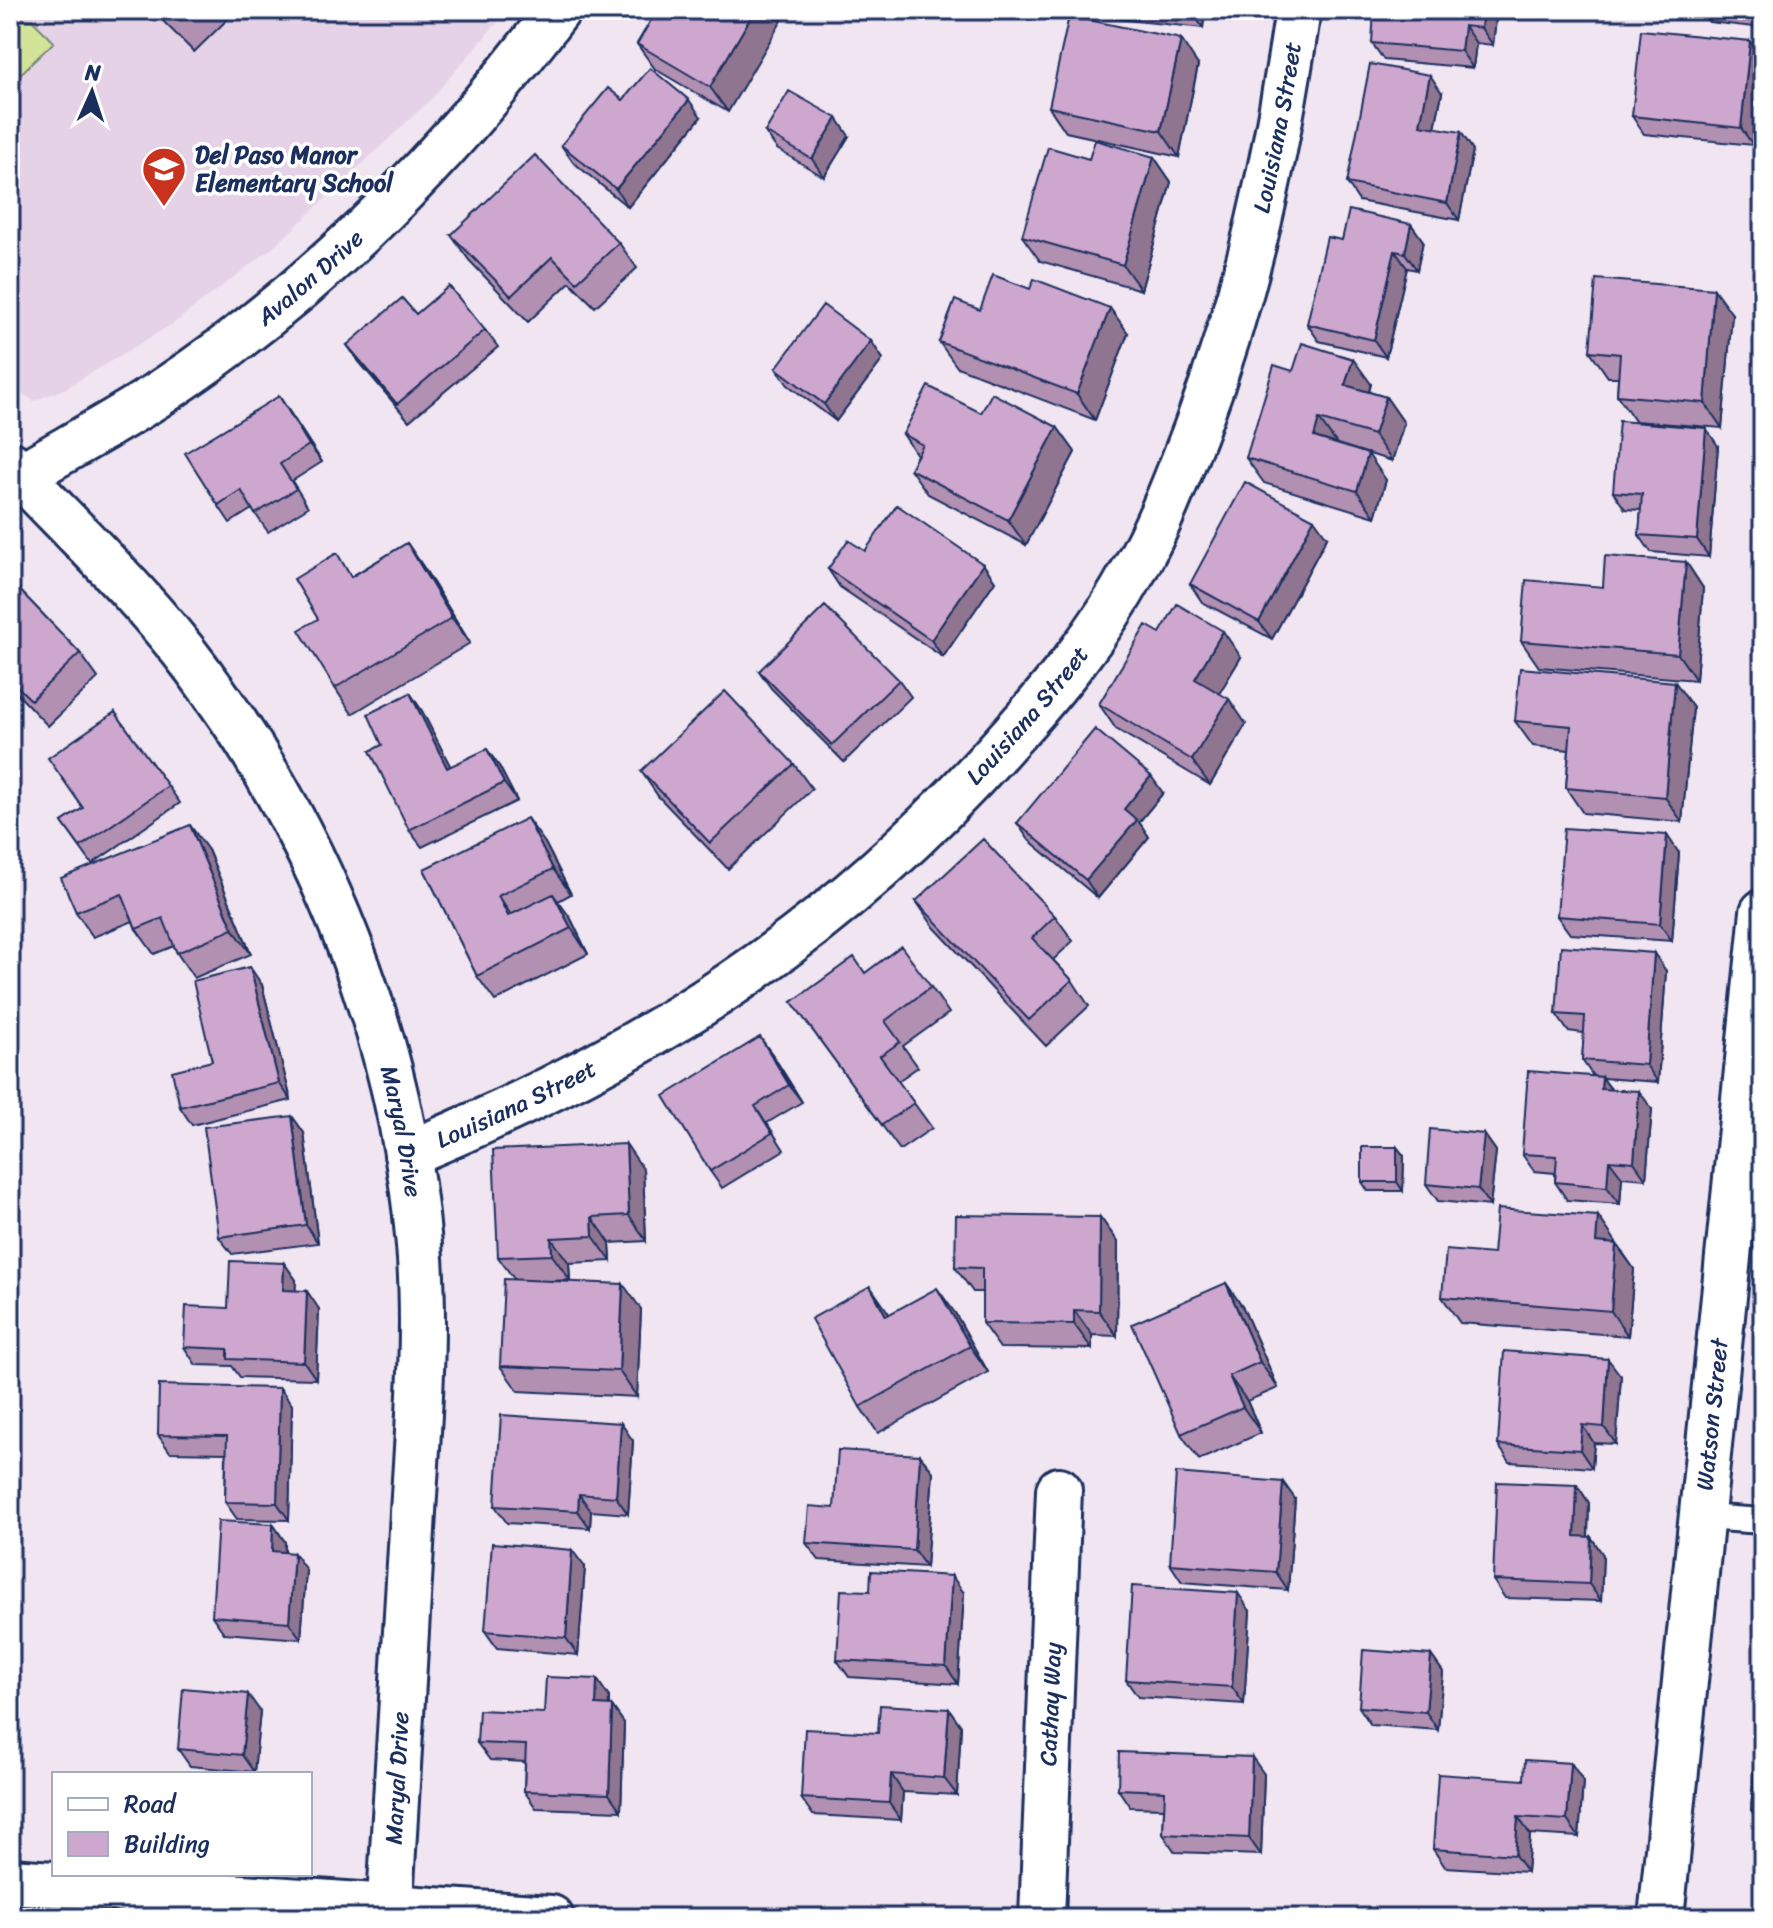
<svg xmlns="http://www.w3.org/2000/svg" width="1773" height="1928" font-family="Sriracha,sans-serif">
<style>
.built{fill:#e6d2e7}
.green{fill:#d3e397;stroke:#77897a;stroke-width:2}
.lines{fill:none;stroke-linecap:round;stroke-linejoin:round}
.service-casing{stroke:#1b2f5e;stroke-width:30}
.minor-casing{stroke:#1b2f5e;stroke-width:50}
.secondary-casing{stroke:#1b2f5e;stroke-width:50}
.service{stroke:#fff;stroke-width:24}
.minor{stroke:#fff;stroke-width:44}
.secondary{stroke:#fff;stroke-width:44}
.wall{fill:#b190b2;stroke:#1b2f5e;stroke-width:2}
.shaded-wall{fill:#907591;stroke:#1b2f5e;stroke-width:2}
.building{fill:#cea7cf;stroke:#1b2f5e;stroke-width:2}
.labels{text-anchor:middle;stroke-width:7;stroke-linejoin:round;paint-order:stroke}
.street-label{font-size:24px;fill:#1b2f5e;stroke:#fff}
.poi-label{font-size:24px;font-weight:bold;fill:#1b2f5e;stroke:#fff;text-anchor:start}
</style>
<rect width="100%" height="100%" fill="#f0e5f1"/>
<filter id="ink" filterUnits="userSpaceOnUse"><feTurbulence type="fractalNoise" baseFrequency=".0125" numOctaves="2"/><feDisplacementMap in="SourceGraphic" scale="16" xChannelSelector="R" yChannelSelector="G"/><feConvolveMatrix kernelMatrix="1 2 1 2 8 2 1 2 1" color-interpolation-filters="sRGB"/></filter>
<g filter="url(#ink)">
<path class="built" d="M10,10H508L431,99L276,245L174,323L66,388L34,401L10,386Z"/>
<path class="green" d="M18,19L32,20L54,42L10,84V22Z"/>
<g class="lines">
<g class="service-casing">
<path id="service" d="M1703,1517L1763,1521"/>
</g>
<g class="minor-casing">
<g id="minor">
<path id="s1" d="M10,464C73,531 142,595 197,669C322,836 401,1037 419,1245C427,1340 417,1436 412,1530C404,1660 396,1789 389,1918"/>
<path id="s2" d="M10,482C60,452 113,424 162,392C315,291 448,156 558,10"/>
<path id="s3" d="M407,1154C645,1056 833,937 1005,743C1053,690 1100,633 1134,570C1159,526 1178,476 1196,429C1249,288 1276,158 1298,10"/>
<path id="s4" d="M1042,1918L1059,1490"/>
<path id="s5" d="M1661,1918L1763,912"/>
</g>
</g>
<g class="secondary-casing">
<path id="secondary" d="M10,1881L551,1918"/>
</g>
<use href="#service" class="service"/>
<use href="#minor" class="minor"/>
<use href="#secondary" class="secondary"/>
</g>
<path class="wall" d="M152,10H237L194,52Z
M657,10L728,112L655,69L637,44Z
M1046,10H1205L1203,28L1048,12Z
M1497,10L1493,45L1476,43L1473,68L1384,60L1372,43Z
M1700,10H1763V28L1709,22Z
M1762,58L1753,145L1644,134L1632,116Z
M1198,65L1179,157L1066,132L1049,107Z
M1442,93L1435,128L1473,150L1459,220L1359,201L1347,183Z
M623,100L701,117L628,207L573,162L561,145Z
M765,132L849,136L824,177L777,149Z
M1154,157L1171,182L1141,290L1040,261L1022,236L1089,159Z
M1411,224L1423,241L1417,270L1407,268L1386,357L1319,341L1307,324L1342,240Z
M451,235L619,243L637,268L595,307L570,282L528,322L469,260Z
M416,314L485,330L498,347L409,421L359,362L347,345Z
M1732,314L1722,428L1635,421L1617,395L1618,377H1608L1590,351Z
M1128,333L1095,420L957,367L939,342Z
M871,341L883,359L836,421L788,385L776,368Z
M1293,371L1371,384L1369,392L1386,397L1404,423L1392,461L1337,444L1386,480L1375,517L1264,483L1246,458Z
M279,396L322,462L292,481L308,507L268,532L252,509L230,523L218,505Z
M981,413L1057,427L1075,452L1026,545L928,494L910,469L917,455L903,434Z
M1718,446L1709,557L1651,552L1639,535L1641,510L1625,509L1613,492Z
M1327,537L1272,639L1202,602L1190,584Z
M407,543L424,568L470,643L352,714L335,688L318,619L352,576Z
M1686,562L1703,588L1696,680L1539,667L1521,641Z
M983,564L995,581L943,657L840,587L828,569Z
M10,580L80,653L98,678L48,726L10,686Z
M1160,633L1241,657L1219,693L1246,724L1210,785L1116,729L1099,704Z
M759,671L899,680L911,697L844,762L771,688Z
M1675,682L1693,708L1682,822L1583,813L1566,788L1569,750L1533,746L1515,721Z
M410,693L422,711L450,766H499L517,801L422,847L409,830L382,745Z
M115,712L180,803L92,864L62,822L83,808Z
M794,764L812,789L728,869L658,796L641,771Z
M1163,793L1139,822L1149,837L1098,898L1029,840L1017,823Z
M545,843L571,894L558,901L571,919L588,954L495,1001L477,976L424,869Z
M208,850L251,954L194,978L177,953L174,946L154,954L136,929L133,921L93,937L76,912Z
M1679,853L1672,941L1570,934L1557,916Z
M916,901L1055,916L1073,941L1053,960L1072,980L1089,1006L1046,1046L934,927Z
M1666,971L1658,1082L1602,1078L1611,1089L1652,1109L1646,1179L1622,1177L1620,1204L1567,1200L1555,1182V1173L1534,1171L1522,1154L1593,1076L1582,1060L1584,1033L1568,1031L1556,1014Z
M865,973L931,987L949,1013L903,1046L918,1067L898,1081L932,1128L900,1150L792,1002Z
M262,985L291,1100L192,1125L180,1107Z
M772,1054L802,1102L767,1123L784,1150L722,1188L710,1171Z
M292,1116L304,1133L318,1243L232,1254L219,1237Z
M1484,1134L1496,1151L1490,1206L1438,1201L1426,1184Z
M1397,1147L1404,1156L1403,1191H1368L1362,1182Z
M643,1169L646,1241L610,1243L611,1261L569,1263L570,1280L550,1281L641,1309L637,1397L518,1391L500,1366L514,1279L498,1257Z
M1598,1216L1634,1269L1628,1336L1460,1323L1442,1297L1493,1254Z
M1100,1217L1118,1242L1117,1336L1092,1335V1349L1000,1348L982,1323V1292H973L955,1267Z
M284,1263L296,1280L295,1291L319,1309L316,1379L240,1377L232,1366L196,1365L184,1347L228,1308Z
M1226,1283L1243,1308L1278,1388L1247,1401L1261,1433L1199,1460L1181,1434Z
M955,1313L988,1372L878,1433L860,1407L889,1315Z
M1621,1376L1616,1444L1594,1443L1592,1468L1510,1462L1498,1445Z
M280,1388L292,1405L289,1520L237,1519L225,1502L226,1453L170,1452L158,1435Z
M633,1441L628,1514L591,1511L590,1528L507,1523L495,1506Z
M920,1455L933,1472L926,1567L819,1560L806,1543L834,1508Z
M1283,1482L1295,1499L1288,1590L1182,1582L1170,1564Z
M1577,1485L1589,1503L1588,1537H1591L1603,1555L1601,1601L1505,1598L1493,1580Z
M273,1524L285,1542V1552L306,1570L301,1639L224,1633L212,1616Z
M585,1567L578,1655L497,1648L485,1631Z
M964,1593L958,1684L849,1677L837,1660Z
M1250,1611L1244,1704L1138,1697L1126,1680Z
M1763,1654V1827L1751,1810Z
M1431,1655L1443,1672L1438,1730L1371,1725L1359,1707Z
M609,1697V1706H612L624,1723L621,1811L536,1808L524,1791L525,1762L490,1760L477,1743L544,1713Z
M949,1709L961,1726L957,1795L903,1792L901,1820L813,1815L801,1798L878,1733Z
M260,1711L254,1772L190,1766L178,1749Z
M1571,1763L1583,1781L1579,1837L1530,1834L1527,1872L1445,1867L1433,1849Z
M1264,1774L1261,1855L1175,1852L1163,1834L1164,1808L1130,1807L1118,1789Z"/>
<path class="shaded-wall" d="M755,10H788L728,112L710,87Z
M1191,10H1205L1203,28Z
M1483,10H1497L1493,45L1481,28Z
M1464,26L1476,43L1473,68L1461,51Z
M1181,39L1198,65L1179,157L1161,131Z
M1750,41L1762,58L1753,145L1741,128Z
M1430,75L1442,93L1432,142L1420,125Z
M689,100L701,117L628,207L616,189Z
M837,118L849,136L824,177L812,159Z
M1461,132L1473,150L1459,220L1447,203Z
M1154,157L1171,182L1141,290L1123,265Z
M1411,224L1423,241L1417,270L1405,253Z
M1395,251L1407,268L1386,357L1374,340Z
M1714,289L1732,314L1722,428L1705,403Z
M1110,308L1128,333L1095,420L1077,394Z
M871,341L883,359L836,421L824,404Z
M1353,359L1371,384L1363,410L1345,385Z
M279,396L291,414L322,462L309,445Z
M1386,397L1404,423L1392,461L1374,435Z
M1319,419L1337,444L1314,437Z
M1057,427L1075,452L1026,545L1008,520Z
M1706,428L1718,446L1709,557L1697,539Z
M1368,454L1386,480L1375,517L1357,491Z
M1314,519L1327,537L1272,639L1259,622Z
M407,543L424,568L470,643L452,618Z
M1686,562L1703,588L1696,680L1678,654Z
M983,564L995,581L943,657L931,640Z
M1223,631L1241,657L1213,704L1195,679Z
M1675,682L1693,708L1682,822L1665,797Z
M410,693L422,711L460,785L447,768Z
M1229,699L1246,724L1210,785L1192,760Z
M487,749L499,766L517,801L504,783Z
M1151,776L1163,793L1139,822L1149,837L1098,898L1086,880L1124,809Z
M527,818L545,843L571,894L553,869Z
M190,825L208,850L251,954L233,929Z
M1667,835L1679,853L1672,941L1660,924Z
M553,894L571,919L588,954L571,928Z
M498,896L516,922L508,916Z
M1654,953L1666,971L1658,1082L1646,1065Z
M250,967L262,985L291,1100L279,1083Z
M760,1037L772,1054L802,1102L789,1085Z
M1602,1077L1614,1094L1601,1089Z
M1639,1091L1652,1109L1646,1179L1634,1162Z
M292,1116L304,1133L318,1243L306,1225Z
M1484,1134L1496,1151L1490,1206L1478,1189Z
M626,1144L643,1169L646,1241L629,1215Z
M1397,1147L1404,1156L1403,1191L1397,1182Z
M1609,1160L1622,1177L1620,1204L1607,1187Z
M1598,1216L1616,1242L1614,1267L1596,1242Z
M592,1217L610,1243L611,1261L593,1236Z
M1100,1217L1118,1242L1117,1336L1099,1311Z
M551,1238L569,1263L570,1280L552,1255Z
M1616,1244L1634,1269L1628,1336L1611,1311Z
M284,1263L296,1280L295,1307L283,1290Z
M1226,1283L1243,1308L1278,1388L1260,1362Z
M623,1284L641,1309L637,1397L619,1371Z
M870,1286L888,1312L904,1342L886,1316Z
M937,1288L955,1313L988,1372L970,1346Z
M307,1291L319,1309L316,1379L304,1362Z
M1074,1310L1092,1335V1349L1074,1324Z
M1608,1359L1621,1376L1616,1444L1604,1427Z
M1229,1376L1247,1401L1261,1433L1243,1407Z
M280,1388L292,1405L289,1520L277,1503Z
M621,1423L633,1441L628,1514L616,1497Z
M1582,1425L1594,1443L1592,1468L1580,1450Z
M920,1455L933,1472L926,1567L914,1550Z
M1283,1482L1295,1499L1288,1590L1276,1572Z
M1577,1485L1589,1503L1587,1554L1575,1536Z
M579,1494L591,1511L590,1528L578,1511Z
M273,1524L285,1542L284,1568L272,1551Z
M1591,1537L1603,1555L1601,1601L1589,1584Z
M572,1550L585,1567L578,1655L566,1638Z
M294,1553L306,1570L301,1639L289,1622Z
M952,1576L964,1593L958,1684L946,1666Z
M1238,1593L1250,1611L1244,1704L1232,1687Z
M1431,1655L1443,1672L1438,1730L1426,1712Z
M597,1679L609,1697L608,1722L596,1705Z
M248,1694L260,1711L254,1772L242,1755Z
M612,1706L624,1723L621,1811L609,1794Z
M949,1709L961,1726L957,1795L944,1778Z
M1252,1757L1264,1774L1261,1855L1249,1838Z
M1571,1763L1583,1781L1579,1837L1567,1820Z
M891,1774L903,1792L901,1820L889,1803Z
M1518,1817L1530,1834L1527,1872L1515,1855Z"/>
<path class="building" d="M162,10H181L171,20Z
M657,10H755L710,87L637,44Z
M1374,10H1483L1481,28L1464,26L1461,51L1372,43Z
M1069,16L1181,39L1161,131L1049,107Z
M1641,30L1750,41L1741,128L1632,116Z
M1370,64L1430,75L1420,125L1461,132L1447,203L1347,183Z
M650,68L689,100L616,189L561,145L608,88L623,100Z
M789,91L837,118L812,159L765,132Z
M1095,140L1154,157L1123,265L1022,236L1048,147L1089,159Z
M535,155L619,243L577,282L552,257L511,296L451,235Z
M1349,210L1411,224L1405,253L1395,251L1374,340L1307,324L1327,237L1342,240Z
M993,275L1030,289L1034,279L1110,308L1077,394L939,342L955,300L980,310Z
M1596,279L1714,289L1705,403L1617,395L1620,354L1590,351Z
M449,286L485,330L397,404L347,345L402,298L416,314Z
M823,305L871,341L824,404L776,368Z
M1302,343L1353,359L1345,385L1386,397L1374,435L1319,419L1314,437L1368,454L1357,491L1246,458L1274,365L1293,371Z
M928,386L981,413L992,393L1057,427L1008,520L910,469L923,445L903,434Z
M279,396L309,445L280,464L296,489L255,514L241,490L218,505L185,453Z
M1619,421L1706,428L1697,539L1639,535L1642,494L1613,492Z
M1245,482L1314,519L1259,622L1190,584Z
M897,505L983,564L931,640L828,569L848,540L865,551Z
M407,543L452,618L335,688L299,630L318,619L294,579L337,553L351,577Z
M1605,556L1686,562L1678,654L1521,641L1526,580L1603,587Z
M10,580L80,653L31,700L10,679Z
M1177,604L1223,631L1195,679L1229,699L1192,760L1099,704L1146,625L1160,633Z
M825,606L899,680L832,745L759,671Z
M1520,668L1675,682L1665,797L1566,788L1571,726L1515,721Z
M725,691L794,764L710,843L641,771Z
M410,693L447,768L487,749L504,783L409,830L370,751L382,745L368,714Z
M115,712L168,786L80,847L62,822L83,808L48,758Z
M1095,729L1151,776L1124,809L1137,820L1086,880L1017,823Z
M527,818L553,869L498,896L508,916L553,894L571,928L477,976L424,869Z
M190,825L233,929L177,953L163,918L136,929L122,894L76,912L61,878Z
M1564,828L1667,835L1660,924L1557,916Z
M983,839L1055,916L1032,938L1072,980L1029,1020L916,901Z
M901,946L931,987L885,1021L900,1042L880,1056L914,1103L882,1125L792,1002L854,957L865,973Z
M1561,946L1654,953L1646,1065L1582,1060L1585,1016L1556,1014Z
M250,967L279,1083L180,1107L172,1071L212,1061L193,981Z
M760,1037L789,1085L755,1106L772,1133L710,1171L664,1096Z
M1528,1071L1602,1077L1601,1089L1639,1091L1634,1162L1609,1160L1607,1187L1555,1182L1557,1156L1522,1154Z
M292,1116L306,1225L219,1237L204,1127Z
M1430,1129L1484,1134L1478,1189L1426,1184Z
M626,1144L629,1215L592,1217L593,1236L551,1238L552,1255L498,1257L493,1150Z
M1362,1147H1397V1182H1362Z
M1497,1209L1598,1216L1596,1242L1616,1244L1611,1311L1442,1297L1446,1250L1493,1254Z
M956,1215L1100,1217L1099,1311L1074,1310V1324L982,1323V1268L955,1267Z
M230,1261L284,1263L283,1290L307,1291L304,1362L228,1359V1349L184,1347L186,1306L228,1308Z
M504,1279L623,1284L619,1371L500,1366Z
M1226,1283L1260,1362L1229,1376L1243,1407L1181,1434L1132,1324Z
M870,1286L886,1316L937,1288L970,1346L860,1407L811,1319Z
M1504,1351L1608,1359L1604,1427L1582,1425L1580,1450L1498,1445Z
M159,1385L280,1388L277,1503L225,1502L227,1436L158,1435Z
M501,1415L621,1423L616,1497L579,1494L578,1511L495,1506Z
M838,1450L920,1455L914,1550L806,1543L809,1506L834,1508Z
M1176,1473L1283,1482L1276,1572L1170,1564Z
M1497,1482L1577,1485L1575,1536L1591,1537L1589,1584L1493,1580Z
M218,1521L273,1524L272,1551L294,1553L289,1622L212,1616Z
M492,1543L572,1550L566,1638L485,1631Z
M871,1571L952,1576L946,1666L837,1660L841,1590L870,1591Z
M1132,1586L1238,1593L1232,1687L1126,1680Z
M1363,1650L1431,1655L1426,1712L1359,1707Z
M1763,1654V1811L1751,1810Z
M546,1677L597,1679L596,1705L612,1706L609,1794L524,1791L526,1745L477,1743L479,1710L544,1713Z
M183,1688L248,1694L242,1755L178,1749Z
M880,1705L949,1709L944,1778L891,1774L889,1803L801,1798L805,1729L878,1733Z
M1119,1752L1252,1757L1249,1838L1163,1834L1165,1791L1118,1789Z
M1525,1760L1571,1763L1567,1820L1518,1817L1515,1855L1433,1849L1438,1774L1524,1780Z"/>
</g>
<defs>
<g id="school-pin" transform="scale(2.3)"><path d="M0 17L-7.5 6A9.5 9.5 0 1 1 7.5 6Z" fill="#c8321e" stroke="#fff"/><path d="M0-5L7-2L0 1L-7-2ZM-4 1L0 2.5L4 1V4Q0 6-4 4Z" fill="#fff"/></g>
</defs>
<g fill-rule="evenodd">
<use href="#school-pin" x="164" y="169"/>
</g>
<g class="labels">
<g class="street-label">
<text dy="8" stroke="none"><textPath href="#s3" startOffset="1416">Louisiana Street</textPath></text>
<text dy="8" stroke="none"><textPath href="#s2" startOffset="364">Avalon Drive</textPath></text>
<text dy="8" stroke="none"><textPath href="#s3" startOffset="768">Louisiana Street</textPath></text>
<text dy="8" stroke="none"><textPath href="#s3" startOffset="120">Louisiana Street</textPath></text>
<text dy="8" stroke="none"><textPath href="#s1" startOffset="788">Maryal Drive</textPath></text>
<text dy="8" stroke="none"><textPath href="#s5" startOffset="506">Watson Street</textPath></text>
<text dy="8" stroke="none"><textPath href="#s4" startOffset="214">Cathay Way</textPath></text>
<text transform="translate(397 1778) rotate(-87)" y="8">Maryal Drive</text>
</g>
<g class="poi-label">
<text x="195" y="163">Del Paso Manor<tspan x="195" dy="28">Elementary School</tspan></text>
</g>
</g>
<rect width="1773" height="1928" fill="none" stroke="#fff" stroke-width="40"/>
<rect x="20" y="20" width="1733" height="1888" fill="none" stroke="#1b2f5e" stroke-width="3" filter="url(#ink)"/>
<rect x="52" y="1772" width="260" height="104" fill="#ffffff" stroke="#a4acbf" stroke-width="2"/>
<rect x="68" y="1798" width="40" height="12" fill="#ffffff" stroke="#a4acbf" stroke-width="2"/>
<text x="124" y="1812" font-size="24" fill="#1b2f5e">Road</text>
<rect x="68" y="1832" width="40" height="24" fill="#cea7cf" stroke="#a4acbf" stroke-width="2"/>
<text x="124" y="1852" font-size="24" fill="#1b2f5e">Building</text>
<g transform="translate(92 92) rotate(3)" stroke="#ffffff" stroke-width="6" paint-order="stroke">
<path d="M0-6L14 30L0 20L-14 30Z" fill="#1b2f5e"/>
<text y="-12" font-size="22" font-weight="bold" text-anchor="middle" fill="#1b2f5e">N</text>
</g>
</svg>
